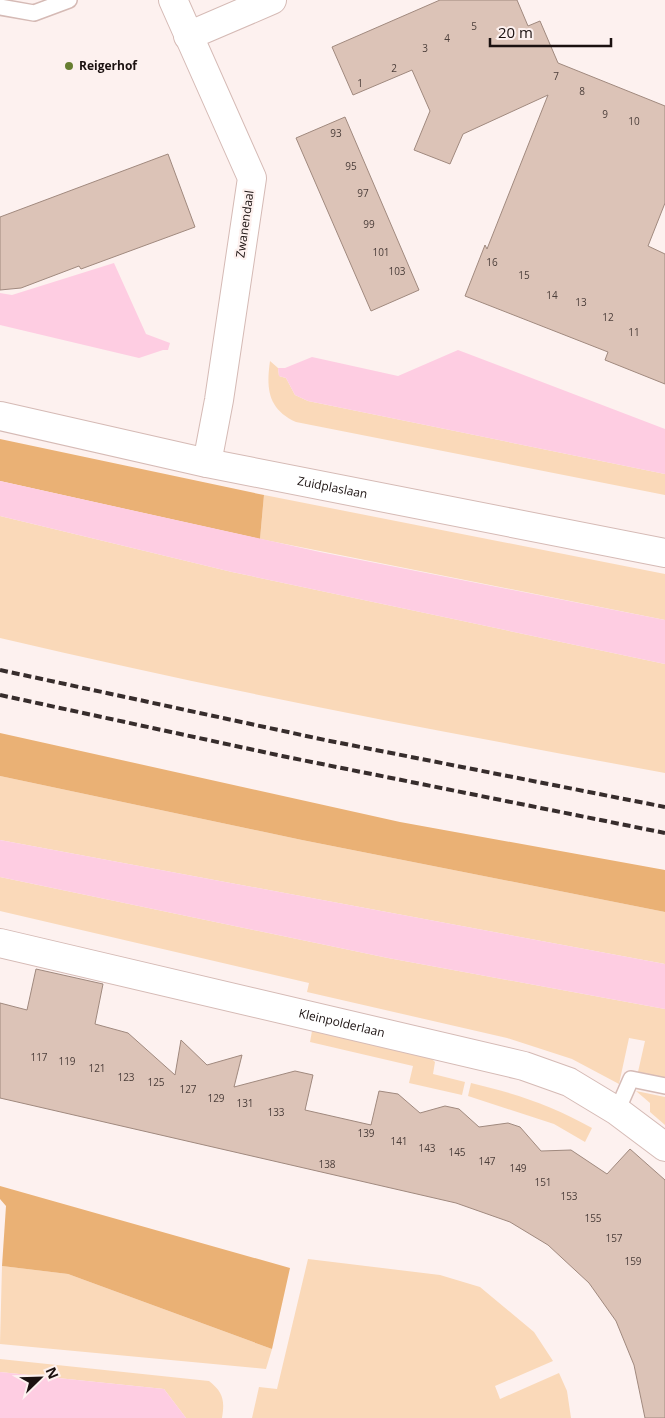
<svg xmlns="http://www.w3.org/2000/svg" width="665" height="1418" font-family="'Open Sans',sans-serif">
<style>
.green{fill:#fad9b9}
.forest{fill:#eab175}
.water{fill:#fecde2}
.building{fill:#dcc3b7;stroke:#a0897e}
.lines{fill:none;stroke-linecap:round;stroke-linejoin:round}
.lane-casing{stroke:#d5bab5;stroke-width:18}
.street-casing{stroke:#d5bab5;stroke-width:30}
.secondary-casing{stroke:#d5bab5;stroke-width:30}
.lane{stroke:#fff;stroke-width:15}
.street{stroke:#fff;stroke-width:28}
.secondary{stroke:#fff;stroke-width:28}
.rail{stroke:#372d2c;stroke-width:4;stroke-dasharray:8 4;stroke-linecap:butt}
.poi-dot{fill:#677e31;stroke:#fdf1ef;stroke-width:2}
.labels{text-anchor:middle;stroke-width:4.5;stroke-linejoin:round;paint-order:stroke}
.number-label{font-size:10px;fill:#4b3e3a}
.poi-label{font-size:12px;font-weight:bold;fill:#1b1110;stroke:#fdf1ef;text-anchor:start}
.street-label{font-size:12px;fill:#1b1110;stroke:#fdf1ef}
</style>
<rect width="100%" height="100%" fill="#fdf1ef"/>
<path class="green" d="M270,361L278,368L279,376L286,378L295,395L308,401L665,474V495L296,422C268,409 266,389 270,361Z
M264,495L665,574V620L260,539Z
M0,516L232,572L665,664V773C443,732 220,690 0,638Z
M0,776L302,840L665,912V964L0,840Z
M0,877L388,958L665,1009V1078L638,1072L645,1041L629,1038L619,1084L572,1059L507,1038L307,992L309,983L0,911Z
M312,1031L432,1059L435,1062L433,1074L465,1082L462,1095L409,1083L413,1066L310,1042Z
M471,1083C514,1093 553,1106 592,1128L585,1142L554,1124L468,1096Z
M636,1091L665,1097V1125L650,1112V1103Z
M308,1259L440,1275L480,1287L534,1332L553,1361L495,1386L500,1399L559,1373L567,1391L571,1418H252L259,1387L277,1389Z
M2,1266L68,1274L272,1349L266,1369L0,1344Z
M0,1359L209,1381C223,1392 225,1400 222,1418H186L164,1389L0,1372Z"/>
<path class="forest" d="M0,439L264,495L260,539L0,481Z
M0,733L400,822L665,870V912L302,840L0,776Z
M0,1186L290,1268L272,1349L68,1274L2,1266L6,1206L0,1199Z"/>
<path class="water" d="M114,263L146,334L170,343L168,350H163L139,358L0,325V293L12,295Z
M458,350L665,429V474L308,401L295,395L286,378L279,376L278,368H285L312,357L398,376Z
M0,481L320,552L665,620V664L232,572L0,516Z
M0,840L665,964V1009L388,958L0,877Z
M0,1372L164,1389L186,1418H0Z"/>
<path class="building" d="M440,0H517L528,26L540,21L558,63L665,106V203L648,246L665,254V384L605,360L608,352L465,296L485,245L487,249L548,95L463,134L450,164L414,150L430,111L412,70L353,95L332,47Z
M345,117L419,290L371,311L296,138Z
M168,154L195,227L81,269L79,266L21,288L0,290V217Z
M36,969L103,984L95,1024L128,1033L175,1075L181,1040L207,1065L242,1055L234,1087L295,1071L313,1075L305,1110L371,1125L379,1091L398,1094L420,1113L445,1106L459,1109L479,1127L508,1123L520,1127L541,1151L571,1150L607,1174L630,1149L665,1180V1418H645L634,1365L616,1321L589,1283L548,1245L510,1222L456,1203L0,1098V1003L27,1010Z"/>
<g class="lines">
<g class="lane-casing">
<path id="lane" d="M0,7L34,13L69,0
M617,1111L631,1079L665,1086"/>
</g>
<g class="street-casing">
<g id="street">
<path d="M173,0L252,178L219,400L207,463"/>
<path d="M188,36L272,0"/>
<path id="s1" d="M0,943L524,1066L569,1082L617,1111L665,1147"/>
</g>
</g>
<g class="secondary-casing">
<g id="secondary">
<path id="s2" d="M0,416L207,463L665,553"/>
</g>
</g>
<use href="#lane" class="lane"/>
<use href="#street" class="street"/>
<use href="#secondary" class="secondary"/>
<path class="rail" d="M0,670L325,740L665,807
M0,695L282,756L665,833"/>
</g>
<circle class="poi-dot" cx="69" cy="66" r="5"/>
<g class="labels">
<g class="number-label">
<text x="474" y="30">5</text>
<text x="447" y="42">4</text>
<text x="425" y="52">3</text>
<text x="394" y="72">2</text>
<text x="556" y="80">7</text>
<text x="360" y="87">1</text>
<text x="582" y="95">8</text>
<text x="605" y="118">9</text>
<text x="634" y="125">10</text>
<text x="336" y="137">93</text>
<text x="351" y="170">95</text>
<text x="363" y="197">97</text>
<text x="369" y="228">99</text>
<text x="381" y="256">101</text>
<text x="492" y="266">16</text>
<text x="397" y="275">103</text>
<text x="524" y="279">15</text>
<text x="552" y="299">14</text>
<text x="581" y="306">13</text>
<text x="608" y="321">12</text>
<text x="634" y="336">11</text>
<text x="39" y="1061">117</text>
<text x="67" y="1065">119</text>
<text x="97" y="1072">121</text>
<text x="126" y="1081">123</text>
<text x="156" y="1086">125</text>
<text x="188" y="1093">127</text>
<text x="216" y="1102">129</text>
<text x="245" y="1107">131</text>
<text x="276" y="1116">133</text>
<text x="366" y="1137">139</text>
<text x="399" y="1145">141</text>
<text x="427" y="1152">143</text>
<text x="457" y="1156">145</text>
<text x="487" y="1165">147</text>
<text x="327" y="1168">138</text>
<text x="518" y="1172">149</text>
<text x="543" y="1186">151</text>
<text x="569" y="1200">153</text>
<text x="593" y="1222">155</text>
<text x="614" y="1242">157</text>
<text x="633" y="1265">159</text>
</g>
<g class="poi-label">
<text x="79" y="70">Reigerhof</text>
</g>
<g class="street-label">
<text transform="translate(245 224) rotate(-82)" y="4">Zwanendaal</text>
<text dy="4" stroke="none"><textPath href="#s2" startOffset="340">Zuidplaslaan</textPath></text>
<text dy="4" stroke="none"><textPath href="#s1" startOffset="351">Kleinpolderlaan</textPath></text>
</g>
</g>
<g transform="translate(40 1378) rotate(67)" stroke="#fdf1ef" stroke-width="4" paint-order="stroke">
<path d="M0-4L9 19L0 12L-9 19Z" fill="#1b1110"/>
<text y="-8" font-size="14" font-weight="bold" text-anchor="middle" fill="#1b1110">N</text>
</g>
<path d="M490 38v8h121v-8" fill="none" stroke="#1b1110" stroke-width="2.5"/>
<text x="498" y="38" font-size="15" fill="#1b1110" stroke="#fdf1ef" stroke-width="4" paint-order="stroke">20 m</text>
</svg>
